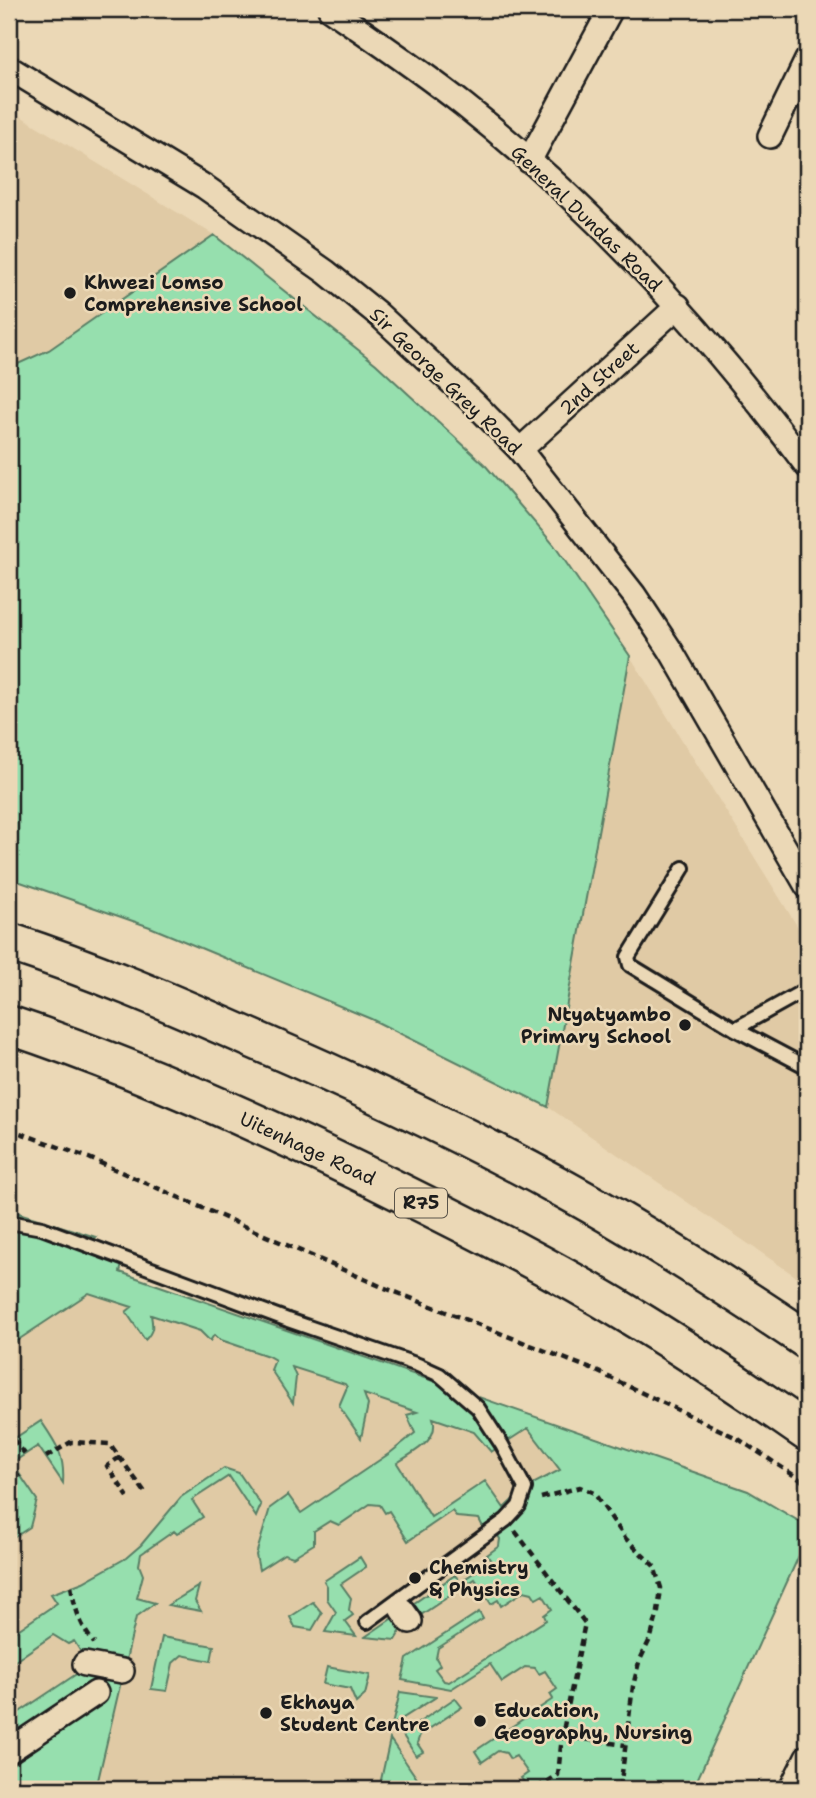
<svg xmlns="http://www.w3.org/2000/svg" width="816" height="1798" font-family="'Shantell Sans',sans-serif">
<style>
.built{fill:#e0caa5}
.green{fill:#96dfae;stroke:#597e65;stroke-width:2;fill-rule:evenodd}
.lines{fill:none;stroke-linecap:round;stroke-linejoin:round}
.lane-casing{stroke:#1c1c1c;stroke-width:18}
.street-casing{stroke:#1c1c1c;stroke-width:28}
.primary-casing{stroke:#1c1c1c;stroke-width:42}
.path{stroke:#1c1c1c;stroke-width:4.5;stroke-dasharray:7 5;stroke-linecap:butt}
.lane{stroke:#ebd8b6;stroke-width:12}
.street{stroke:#ebd8b6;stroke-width:23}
.primary{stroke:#ebd8b6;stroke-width:37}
.poi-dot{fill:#1c1c1c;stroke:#ebd8b6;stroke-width:2.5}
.labels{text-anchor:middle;stroke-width:5;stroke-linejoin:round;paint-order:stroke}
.shield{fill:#ebd8b6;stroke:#5a544a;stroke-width:2}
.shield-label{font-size:18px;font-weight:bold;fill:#1c1c1c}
.street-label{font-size:19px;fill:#1c1c1c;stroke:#ebd8b6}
.poi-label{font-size:19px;font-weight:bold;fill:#1c1c1c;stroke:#ebd8b6;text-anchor:start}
</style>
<rect width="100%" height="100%" fill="#ebd8b6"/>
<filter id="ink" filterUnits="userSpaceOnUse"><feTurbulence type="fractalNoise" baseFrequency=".0143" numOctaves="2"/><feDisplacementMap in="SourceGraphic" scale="14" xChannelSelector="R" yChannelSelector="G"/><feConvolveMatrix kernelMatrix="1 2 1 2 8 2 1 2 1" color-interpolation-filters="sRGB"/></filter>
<g filter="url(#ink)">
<path class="built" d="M9,109L214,235L49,350L9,368Z
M630,656L807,942V1284L548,1107Z
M9,1228L77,1257L807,1526V1538L693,1789H9Z"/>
<path class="green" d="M214,235L376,364L485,465L554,545L630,656L548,1107L371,1019L150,927L9,878V368L49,350Z
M9,1210L96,1237L91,1245L124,1258L120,1272L748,1491L807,1526V1538L693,1789H513L524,1782L521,1778L528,1773L516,1756L510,1759L506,1753L498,1751L482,1762L475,1751L553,1699L550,1694L557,1689L545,1671L539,1674L535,1668L525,1667L502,1682L490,1664L451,1689L402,1680L407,1659L479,1612L483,1619L438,1648L436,1658L440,1665L435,1669L444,1681L449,1682L546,1620L544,1615L552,1609L543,1595L536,1599L532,1593L524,1591L501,1606L498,1600L491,1604L475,1579L403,1627L395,1640L365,1637L455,1575L460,1582L491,1561L487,1555L499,1546L500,1539L490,1523L483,1527L479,1519L457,1517L452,1511L408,1541L389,1511L385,1513L380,1505L370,1504L339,1525L330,1521L314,1531V1544L293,1557L284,1554L259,1570L256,1555L270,1508L288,1495L301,1513L390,1453L415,1433L407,1415L417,1412L364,1394L368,1405L361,1438L339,1406L347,1387L345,1384L292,1367L296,1377L293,1403L271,1370L275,1360L268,1356L221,1340L214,1335L210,1341L200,1331L151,1315C153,1326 154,1331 145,1340L126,1312L132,1307L89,1293L9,1346ZM433,1418L474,1432L491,1452L528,1428L560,1470L525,1488L504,1508L485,1481L431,1517L397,1463C413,1452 440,1441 433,1418Z
M41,1421C56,1443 65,1455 63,1483L38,1446L12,1463L37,1500L30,1527L9,1541V1442Z
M224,1468L239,1473L261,1505L256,1517L229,1476L192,1500L203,1517L177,1534L174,1531L141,1554L139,1565L143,1575L137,1598L155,1603L136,1617L96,1789H9V1719L84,1669L86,1660L74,1641L68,1644L53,1635L9,1665V1636L57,1603L51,1594L83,1582L126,1558L141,1545L181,1497Z
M360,1557L366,1567L341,1584L351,1598L349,1610L353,1615L345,1621L356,1636L325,1632L336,1612L327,1599V1586L324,1581Z
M199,1586L195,1601L201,1611L168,1605Z
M313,1602L322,1613L312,1630L295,1627L290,1617Z
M162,1637L214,1646L211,1661L182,1655L173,1663L167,1691L151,1689Z
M327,1667L370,1675L365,1695L356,1703L350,1689L323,1684Z
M400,1692L436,1697L392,1725Z
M455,1698L462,1707L420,1735L417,1743L423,1752L416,1756L402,1734Z
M390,1739L420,1783L411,1789H379Z"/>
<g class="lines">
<g class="lane-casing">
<path id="lane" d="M683,868L628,957L630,965L735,1029L807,1067
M735,1029L807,989
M9,1222L42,1228L288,1320L418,1365L440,1375L478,1408L502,1445L525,1488L519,1506L506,1520L367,1622"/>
</g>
<g class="street-casing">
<path id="street" d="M330,9C375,40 421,71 464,105C594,208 708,333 807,466
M9,68L205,187L326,272L378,314L475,404L520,450L634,595L671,651L807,886
M770,136L807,60
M529,161L611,9
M520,450L678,306
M402,1610L410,1621
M85,1664L122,1671
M9,1751L96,1693
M791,1789L807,1757"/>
</g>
<g class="primary-casing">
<path id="primary" d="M9,942C92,969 174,1004 255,1040C359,1085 464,1134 564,1189C648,1235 728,1287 807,1340
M9,1025C147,1071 281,1132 412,1198C484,1234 557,1271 626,1313C688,1350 748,1391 807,1432"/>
</g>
<path class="path" d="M9,1129L89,1158L380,1286L594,1370L737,1438L807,1484
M13,1439L25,1454
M46,1457L71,1442L110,1444L147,1495
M120,1457L107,1466L128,1497
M9,1483L20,1475
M541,1498L580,1487L594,1493L626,1539L654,1566L661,1588L658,1612L651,1637L639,1662L633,1686L620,1789
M515,1531L585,1623L562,1736L558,1775L535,1789
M71,1586C75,1609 80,1625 94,1643
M562,1736L625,1745"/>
<use href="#lane" class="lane"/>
<use href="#street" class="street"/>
<use href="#primary" class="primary"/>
</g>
</g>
<g class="poi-dot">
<circle cx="70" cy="293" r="7"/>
<circle cx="685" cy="1025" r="7"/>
<circle cx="415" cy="1578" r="7"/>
<circle cx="266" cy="1713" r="7"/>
<circle cx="480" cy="1721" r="7"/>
</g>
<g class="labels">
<rect class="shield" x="395" y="1188.5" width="52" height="29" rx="5"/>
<g class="shield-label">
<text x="421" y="1209">R75</text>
</g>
<g class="street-label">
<text transform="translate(587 218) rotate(44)" y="7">General Dundas Road</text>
<text transform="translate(599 378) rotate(-42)" y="7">2nd Street</text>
<text transform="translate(446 381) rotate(44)" y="7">Sir George Grey Road</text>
<text transform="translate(308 1148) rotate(25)" y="7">Uitenhage Road</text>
</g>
<g class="poi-label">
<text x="84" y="289">Khwezi Lomso<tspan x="84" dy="22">Comprehensive School</tspan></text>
<text x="671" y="1021" text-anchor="end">Ntyatyambo<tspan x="671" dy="22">Primary School</tspan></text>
<text x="429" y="1574">Chemistry<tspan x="429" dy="22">&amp; Physics</tspan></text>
<text x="280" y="1709">Ekhaya<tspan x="280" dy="22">Student Centre</tspan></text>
<text x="494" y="1717">Education,<tspan x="494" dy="22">Geography, Nursing</tspan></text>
</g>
</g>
<rect width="816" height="1798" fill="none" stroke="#ebd8b6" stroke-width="35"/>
<rect x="18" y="18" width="781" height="1763" fill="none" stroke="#1c1c1c" stroke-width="2.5" filter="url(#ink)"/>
</svg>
